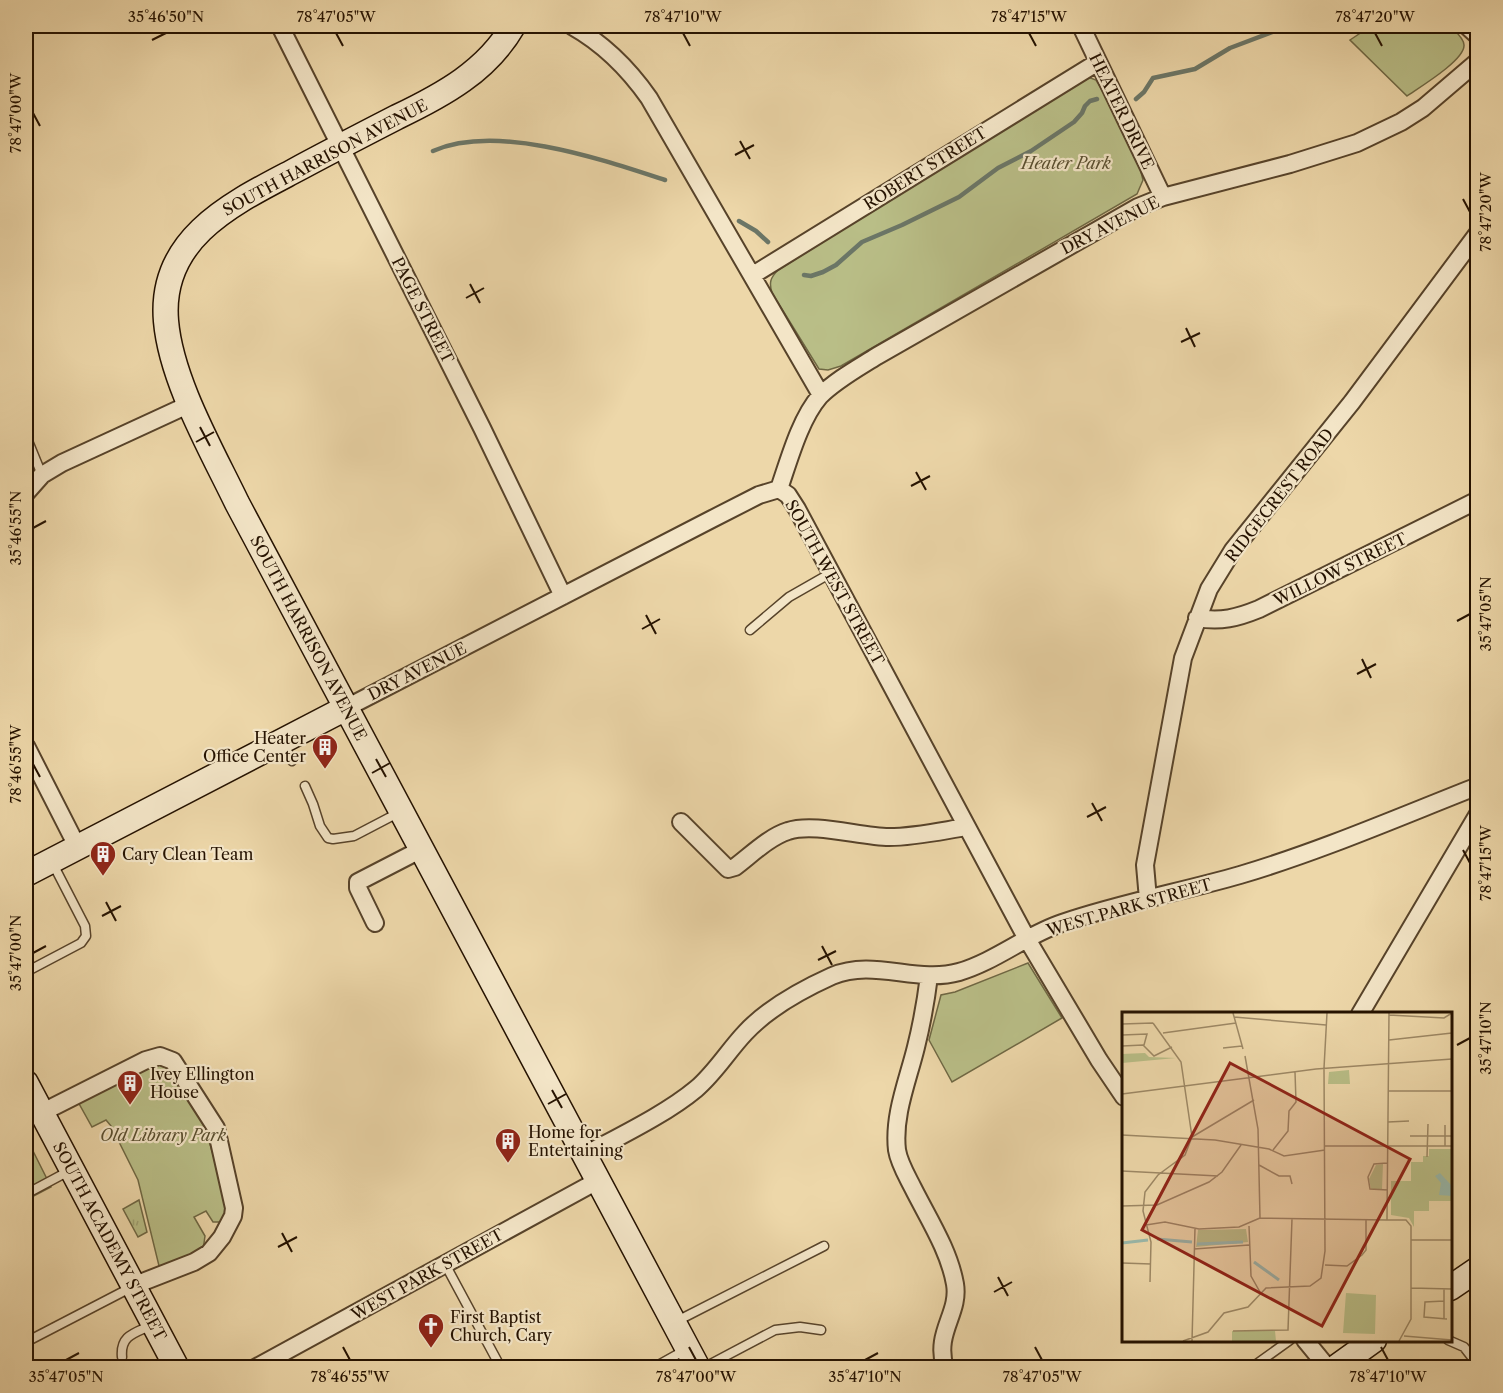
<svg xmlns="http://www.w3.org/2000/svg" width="1503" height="1393" font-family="'Libre Caslon Text',serif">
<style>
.grass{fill:url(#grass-tufts);stroke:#6f6844;stroke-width:1.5}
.park{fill:#b9be87;stroke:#6f6844;stroke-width:1.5}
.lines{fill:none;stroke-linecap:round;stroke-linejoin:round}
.stream{stroke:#6b7667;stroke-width:4.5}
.lane-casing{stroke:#57432a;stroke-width:11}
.street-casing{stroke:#57432a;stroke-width:20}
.secondary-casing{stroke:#251200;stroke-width:27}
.lane{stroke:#f3e5c7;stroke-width:8}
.street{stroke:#f3e5c7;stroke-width:16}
.secondary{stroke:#f3e5c7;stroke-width:24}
.ticks{fill:none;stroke:#251200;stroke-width:2}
.labels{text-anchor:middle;stroke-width:4.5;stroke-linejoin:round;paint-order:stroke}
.street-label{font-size:16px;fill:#251200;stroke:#f3e5c7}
.park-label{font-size:16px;font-style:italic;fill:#594e2f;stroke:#f3e5c7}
.poi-label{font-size:16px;fill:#251200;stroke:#f3e5c7;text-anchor:start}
.inset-river{fill:none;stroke:#99b9ab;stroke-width:3}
.inset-road{fill:none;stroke:#9d8865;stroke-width:1.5}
.view{fill:#8f2418;fill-opacity:0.15;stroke:#8f2418;stroke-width:3}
.inset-edge{fill:none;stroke:#251200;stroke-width:3}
.neatline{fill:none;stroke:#251200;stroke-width:2}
.ticks-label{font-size:15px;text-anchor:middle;fill:#251200}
</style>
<defs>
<pattern id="grass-tufts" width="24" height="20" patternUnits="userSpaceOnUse" patternTransform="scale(1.5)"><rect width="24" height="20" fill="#b9be87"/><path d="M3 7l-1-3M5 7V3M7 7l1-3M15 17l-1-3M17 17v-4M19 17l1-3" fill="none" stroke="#9fa273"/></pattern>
</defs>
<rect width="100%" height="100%" fill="#edd7a9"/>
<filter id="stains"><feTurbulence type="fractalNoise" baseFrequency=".00333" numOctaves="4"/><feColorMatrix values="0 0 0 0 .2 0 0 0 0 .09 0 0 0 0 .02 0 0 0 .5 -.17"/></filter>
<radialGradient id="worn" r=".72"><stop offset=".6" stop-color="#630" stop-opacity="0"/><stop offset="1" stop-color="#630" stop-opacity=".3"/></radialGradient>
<path class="grass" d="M139,1200L147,1232L138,1237L123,1209Z"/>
<path class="park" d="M1371,26H1450C1454,30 1464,38 1464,45C1465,60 1420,87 1407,96L1350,40Z
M1088,77L1096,80L1105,95L1140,168L1143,180L1137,194L841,366L828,370L819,369L772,293C769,283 770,278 778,270L1081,80Z
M1028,963L1062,1018L952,1082L929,1040L941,995L955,992Z
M151,1062L165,1063L202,1116L228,1207L222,1222H213L206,1211L194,1217L205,1236L203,1250L160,1270L138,1180L111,1126L106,1120L92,1127L77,1100Z
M26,1137L51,1187L26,1200Z"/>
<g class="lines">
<path class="stream" d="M1136,99L1144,92L1153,78L1195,69L1230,48L1288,26
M433,151C496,123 601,159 665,180
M739,221L756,231L768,242
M804,275L811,276L823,272L836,265L862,242L902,225L959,197L998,168L1031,151L1074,122L1082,113L1085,106L1090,101L1097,99"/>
<g class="lane-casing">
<path id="lane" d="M26,436L42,475
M750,630L789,597L831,573
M283,742L292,761
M305,786L313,804L320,826L328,838L333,839L354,836L398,813
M26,972L81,943L86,936L85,926L53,864
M26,1194L69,1171
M445,1264L501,1368
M675,1322L824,1246
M1448,1340L1464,1347L1478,1365
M26,1342L132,1287
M122,1357C120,1335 135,1333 152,1325
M653,1368L687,1349
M703,1368L775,1330L800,1327L821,1330
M1251,1368L1290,1340"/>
</g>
<g class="street-casing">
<path id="street" d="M280,26L482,428L563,596
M572,26C604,44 628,68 649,98L821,395
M1081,26L1163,197
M1467,26L1478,36
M753,275L1098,62
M779,489C789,460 800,419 820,396C836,380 858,368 877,356L1138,207L1163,197L1290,164L1357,143L1401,122L1423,108L1478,61
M779,489L788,495L797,509L1027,939L1099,1060L1124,1097
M26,493L42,475L62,463L190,404
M1197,618C1221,622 1237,618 1259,609L1478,500
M346,708L712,519L759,495L779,489
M26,746L78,848
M681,822L728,869L735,867C751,855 769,837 788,831C814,822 861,837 889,837C915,837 941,831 966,827
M1148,899L1145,865L1183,658L1209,589L1233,550L1352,402L1478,233
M375,923L358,888V882L422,849
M929,976C926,1000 922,1023 916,1047C908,1080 893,1115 897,1150C899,1163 907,1176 913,1188C928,1218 949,1250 955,1284C960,1314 934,1332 945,1368
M1360,1014L1478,814
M41,1113L146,1060L160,1056L173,1061L216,1128L234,1208L233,1216L222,1237L209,1253L194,1262L135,1285
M585,1155C620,1136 666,1114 696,1089C715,1073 728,1051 745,1033C768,1008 801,990 832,976C874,958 916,984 959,972C996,961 1026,935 1062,923C1120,903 1181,892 1240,875C1321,851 1399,817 1478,786
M1305,1340L1328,1368
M255,1368L599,1180"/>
</g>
<g class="secondary-casing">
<path id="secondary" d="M513,26C487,71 443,95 397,117C362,135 327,153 292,172C231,204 159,239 166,321C171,380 211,449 237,503L698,1368
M26,874L346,708
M26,1083L177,1368
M1450,1288L1478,1269
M1335,1368L1374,1340"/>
</g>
<use href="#lane" class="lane"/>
<use href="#street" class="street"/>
<use href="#secondary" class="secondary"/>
</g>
<path class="ticks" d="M336,33L343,46M683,33L690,46M1029,33L1036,46M1375,33L1382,46M152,40L166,33M33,113L40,126M740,141L750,159M735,155L754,145M1463,199L1470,212M470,284L480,303M466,298L484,288M1186,328L1195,347M1181,342L1200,333M200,427L210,446M196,442L214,432M916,472L926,490M911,486L930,476M33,528L46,521M646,615L656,634M1457,621L1470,614M642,629L660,619M1362,659L1371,678M1357,674L1376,664M376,759L386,777M33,764L40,777M372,773L390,763M1092,803L1102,821M1087,817L1106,807M1463,850L1470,863M106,902L116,921M102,916L121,906M822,946L832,965M33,953L46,946M818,960L836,951M1457,1045L1470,1038M552,1090L562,1108M548,1104L566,1094M282,1233L292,1252M278,1247L297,1237M998,1277L1008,1296M994,1292L1012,1282M343,1347L350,1360M689,1347L696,1360M1035,1347L1042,1360M1381,1347L1388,1360M66,1360L79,1353M865,1360L878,1353"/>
<defs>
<g id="building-pin" transform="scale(1.35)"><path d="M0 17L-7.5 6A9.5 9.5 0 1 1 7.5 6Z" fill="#8f2418" stroke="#f3e5c7"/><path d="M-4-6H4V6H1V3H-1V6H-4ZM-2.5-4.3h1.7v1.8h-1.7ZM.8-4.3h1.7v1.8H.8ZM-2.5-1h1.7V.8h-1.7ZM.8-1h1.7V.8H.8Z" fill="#fff"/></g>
<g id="church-pin" transform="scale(1.35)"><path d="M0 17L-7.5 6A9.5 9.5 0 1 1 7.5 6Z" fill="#8f2418" stroke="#f3e5c7"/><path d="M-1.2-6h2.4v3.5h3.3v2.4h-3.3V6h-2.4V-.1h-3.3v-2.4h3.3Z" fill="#fff"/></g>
</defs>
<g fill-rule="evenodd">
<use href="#building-pin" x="325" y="747"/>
<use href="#building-pin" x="103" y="854"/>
<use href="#building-pin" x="130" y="1083"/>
<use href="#building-pin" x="508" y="1141"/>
<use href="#church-pin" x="431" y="1326"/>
</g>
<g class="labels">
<g class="street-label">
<text transform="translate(1122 111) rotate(64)" y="6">HEATER DRIVE</text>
<text transform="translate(325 157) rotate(-28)" y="6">SOUTH HARRISON AVENUE</text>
<text transform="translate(925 168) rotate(-32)" y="6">ROBERT STREET</text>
<text transform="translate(1110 225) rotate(-27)" y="6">DRY AVENUE</text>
<text transform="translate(423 310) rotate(63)" y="6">PAGE STREET</text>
<text transform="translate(1279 495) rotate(-52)" y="6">RIDGECREST ROAD</text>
<text transform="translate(1340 569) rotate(-26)" y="6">WILLOW STREET</text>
<text transform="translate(835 582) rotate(61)" y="6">SOUTH WEST STREET</text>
<text transform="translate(309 638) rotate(62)" y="6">SOUTH HARRISON AVENUE</text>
<text transform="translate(417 671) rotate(-27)" y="6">DRY AVENUE</text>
<text transform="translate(1129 907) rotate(-16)" y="6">WEST PARK STREET</text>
<text transform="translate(110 1241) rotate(62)" y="6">SOUTH ACADEMY STREET</text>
<text transform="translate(427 1274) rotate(-29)" y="6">WEST PARK STREET</text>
</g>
<g class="park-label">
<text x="1066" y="169">Heater Park</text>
<text x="163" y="1141">Old Library Park</text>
</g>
<g class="poi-label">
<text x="306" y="744" text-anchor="end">Heater<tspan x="306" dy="18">Office Center</tspan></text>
<text x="122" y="860">Cary Clean Team</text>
<text x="150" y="1080">Ivey Ellington<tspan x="150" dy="18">House</tspan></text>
<text x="528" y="1138">Home for<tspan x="528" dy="18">Entertaining</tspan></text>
<text x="450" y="1323">First Baptist<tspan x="450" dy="18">Church, Cary</tspan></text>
</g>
</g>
<g transform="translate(1122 1012)">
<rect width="330" height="330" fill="#edd7a9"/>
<path d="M227,58L228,72H206L207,60Z" fill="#b9be87"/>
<path d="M23,41L27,45L54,46L0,51V42Z" fill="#b9be87"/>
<path d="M110,319H153L154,329H110Z" fill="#b9be87"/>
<path d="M307,137H330V189H307V199H292V215L287,206L269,203V169H289V150H301V144H307ZM261,152L260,177H249L247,167L254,153ZM76,218L124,217L126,230L74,235ZM224,281L254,283L253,322L221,321Z" fill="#b9be87"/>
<path d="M318,161L329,173L330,184L317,183L319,171L313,164Z" fill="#99b9ab"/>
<path class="inset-river" d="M35,227L70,230M0,231L26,228M75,232L121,230M132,250L157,268"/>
<path class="inset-road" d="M111,1L121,37M267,1L265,208H284L289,214V307L277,329M267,3L322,6L330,1M112,5L204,13M0,12L31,11M41,21L114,11M0,23L25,22L22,33M267,28L330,21M0,34L21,33L32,44L50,35M101,36L120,34M123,44L136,117L138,206M202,56L205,1M266,79H330M0,82L194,57L330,47M266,110L287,109M0,123L93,128L147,137L162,144L203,138M288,124H330M70,125L132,88M203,134H330M323,134V113M151,138L166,119L167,99L174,90L173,60M305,145L306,112M265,151L252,152L246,165L248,177L266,178M137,153L157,164H168L170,172M0,159L96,164M0,194L35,193L87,170L100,160L119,133M138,206L265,208M24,213L43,210L77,217L117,215L138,206M127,214L129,264L138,280M289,228H330M72,237L127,233M0,251L29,252M203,253L225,254L240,243L244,238V207M28,270L29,230L21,199L23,180L36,163L63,143L70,125L59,50L31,11M289,276L330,277M322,277V307M322,289L303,290L302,305L325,307M111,319L166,318L170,207M282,324L330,328M61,329L86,320L102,301L126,295L144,276L188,274L199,266L203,239L202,56M70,329L73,216"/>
<path class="view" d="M108,51L288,147L200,314L20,218Z"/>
<rect width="330" height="330" class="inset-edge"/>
</g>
<rect width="1503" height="1393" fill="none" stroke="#edd7a9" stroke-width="66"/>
<rect x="33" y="33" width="1437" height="1327" class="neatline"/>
<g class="ticks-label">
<text x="166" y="22">35°46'50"N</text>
<text x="336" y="22">78°47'05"W</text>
<text x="683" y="22">78°47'10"W</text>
<text x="1029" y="22">78°47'15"W</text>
<text x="1375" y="22">78°47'20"W</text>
<text transform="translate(16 113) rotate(-90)" y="5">78°47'00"W</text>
<text transform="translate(1486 212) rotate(-90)" y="5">78°47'20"W</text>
<text transform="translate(16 528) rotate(-90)" y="5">35°46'55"N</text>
<text transform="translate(1486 614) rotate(-90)" y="5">35°47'05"N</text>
<text transform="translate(16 764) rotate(-90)" y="5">78°46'55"W</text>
<text transform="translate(1486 863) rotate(-90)" y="5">78°47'15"W</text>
<text transform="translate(16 953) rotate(-90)" y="5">35°47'00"N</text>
<text transform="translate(1486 1038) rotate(-90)" y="5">35°47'10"N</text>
<text x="66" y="1382">35°47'05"N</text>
<text x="350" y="1382">78°46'55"W</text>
<text x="696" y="1382">78°47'00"W</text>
<text x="865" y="1382">35°47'10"N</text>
<text x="1042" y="1382">78°47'05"W</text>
<text x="1388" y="1382">78°47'10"W</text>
</g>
<rect width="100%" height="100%" filter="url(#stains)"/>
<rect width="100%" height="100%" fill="url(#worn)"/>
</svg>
